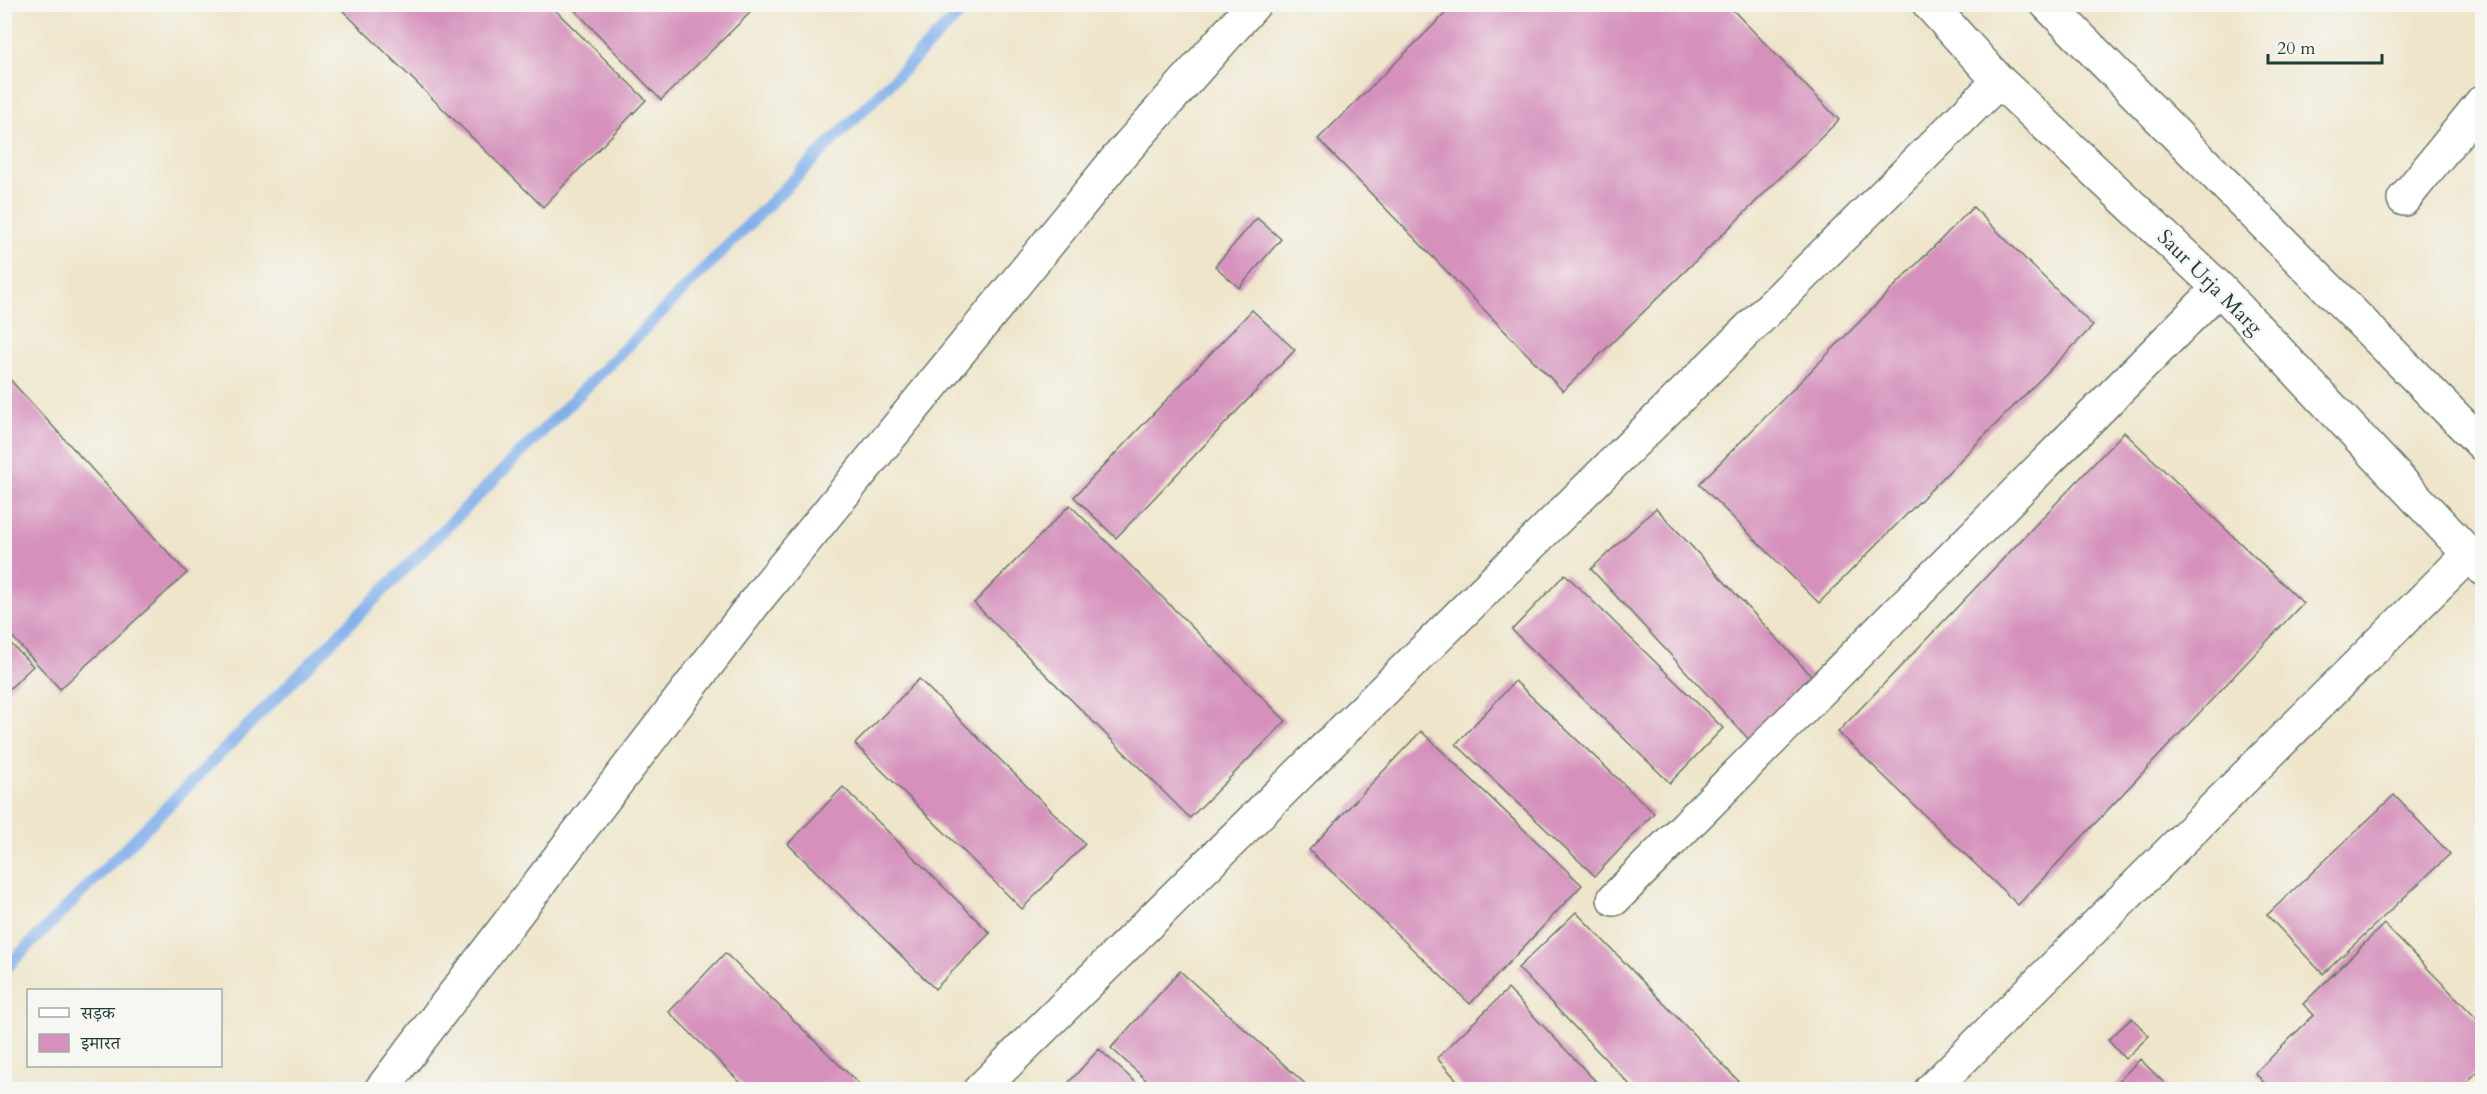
<svg xmlns="http://www.w3.org/2000/svg" width="2487" height="1094" font-family="Cardo,'Noto Serif Devanagari',serif">
<style>
.lines{fill:none;stroke-linecap:round;stroke-linejoin:round}
.stream{stroke:#7fafea;stroke-width:12}
.building{fill:#d591bc}
.minor-casing{stroke:#677868;stroke-width:36}
.minor{stroke:#fff;stroke-width:33}
.labels{text-anchor:middle;stroke-width:5;stroke-linejoin:round;paint-order:stroke}
.street-label{font-size:21px;fill:#1f3d34;stroke:#f6f6f2}
</style>
<rect width="100%" height="100%" fill="#f6f6f2"/>
<filter id="ink" filterUnits="userSpaceOnUse"><feTurbulence type="fractalNoise" baseFrequency=".0167" numOctaves="2"/><feDisplacementMap in="SourceGraphic" scale="12" xChannelSelector="R" yChannelSelector="G"/><feConvolveMatrix kernelMatrix="1 2 1 2 8 2 1 2 1" color-interpolation-filters="sRGB"/></filter>
<filter id="wash" filterUnits="userSpaceOnUse"><feTurbulence type="fractalNoise" baseFrequency=".008" numOctaves="4" result="noise"/><feDisplacementMap in="SourceGraphic" scale="24" xChannelSelector="R" yChannelSelector="G"/><feGaussianBlur stdDeviation="1.35" result="paint"/><feColorMatrix in="noise" values="0 0 0 0 0 0 0 0 0 0 0 0 0 0 0 0 0 1.4 0 .05"/><feComposite in="paint" operator="in"/></filter>
<g filter="url(#wash)">
<rect width="100%" height="100%" fill="#eee5ca"/>
<g class="lines">
<path class="stream" d="M4,970L969,4"/>
</g>
<g id="blocks">
<path class="building" d="M336,4H549L646,100L543,207Z
M569,4H753L756,7L661,100Z
M1455,4H1727L1839,120L1563,391L1318,139Z
M1973,207L2093,326L1819,603L1699,484Z
M1257,218L1281,239L1239,288L1215,266Z
M1252,310L1295,350L1116,538L1074,497Z
M4,373L187,573L60,689L4,628Z
M2124,432L2303,603L2018,905L1838,732Z
M1070,505L1286,721L1190,818L974,603Z
M1656,508L1819,684L1754,745L1591,569Z
M1565,574L1723,728L1670,783L1512,630Z
M4,637L33,666L4,694Z
M919,679L1085,844L1022,909L855,744Z
M1515,681L1654,813L1595,876L1456,744Z
M1421,731L1582,885L1470,1004L1309,850Z
M843,787L990,933L935,989L788,844Z
M2394,795L2450,854L2323,974L2267,915Z
M1576,912L1747,1090H1635L1518,968Z
M2384,924L2482,1024V1067L2459,1090H2271L2255,1073L2314,1015L2303,1004Z
M725,953L860,1085L856,1090H748L669,1012Z
M1180,971L1312,1090H1157L1111,1048Z
M1508,989L1604,1090H1466L1437,1058Z
M2132,1018L2149,1036L2125,1059L2108,1040Z
M1099,1049L1144,1090H1062Z
M2140,1059L2171,1090H2110Z"/>
</g>
</g>
<g filter="url(#ink)">
<use href="#blocks" fill-opacity="0" stroke="#677868" stroke-width="1.5"/>
<g class="lines">
<g class="minor-casing">
<path id="minor" d="M1929,4L1999,81L2219,288L2482,568
M2047,4L2482,444
M2404,199L2482,102
M1614,899L2219,288
M381,1090L758,598L1117,159L1254,4
M980,1090L1999,81
M1931,1090L2469,554"/>
</g>
<use href="#minor" class="minor"/>
</g>
</g>
<g class="labels">
<g class="street-label">
<text transform="translate(2210 282) rotate(45)" y="7">Saur Urja Marg</text>
</g>
</g>
<rect width="2487" height="1094" fill="none" stroke="#f6f6f2" stroke-width="24"/>
<rect x="27" y="989" width="195" height="78" fill="#f6f6f2" stroke="#a0aca6" stroke-width="1.5"/>
<rect x="39" y="1008" width="30" height="9" fill="#ffffff" stroke="#a0aca6" stroke-width="1.5"/>
<text x="81" y="1019" font-size="18" fill="#1f3d34">सड़क</text>
<rect x="39" y="1034" width="30" height="18" fill="#d591bc" stroke="#a0aca6" stroke-width="1.5"/>
<text x="81" y="1049" font-size="18" fill="#1f3d34">इमारत</text>
<path d="M2268 54v9h114v-9" fill="none" stroke="#1f3d34" stroke-width="3"/>
<text x="2277" y="54" font-size="18" fill="#1f3d34" stroke="#f6f6f2" stroke-width="4.5" paint-order="stroke">20 m</text>
</svg>
